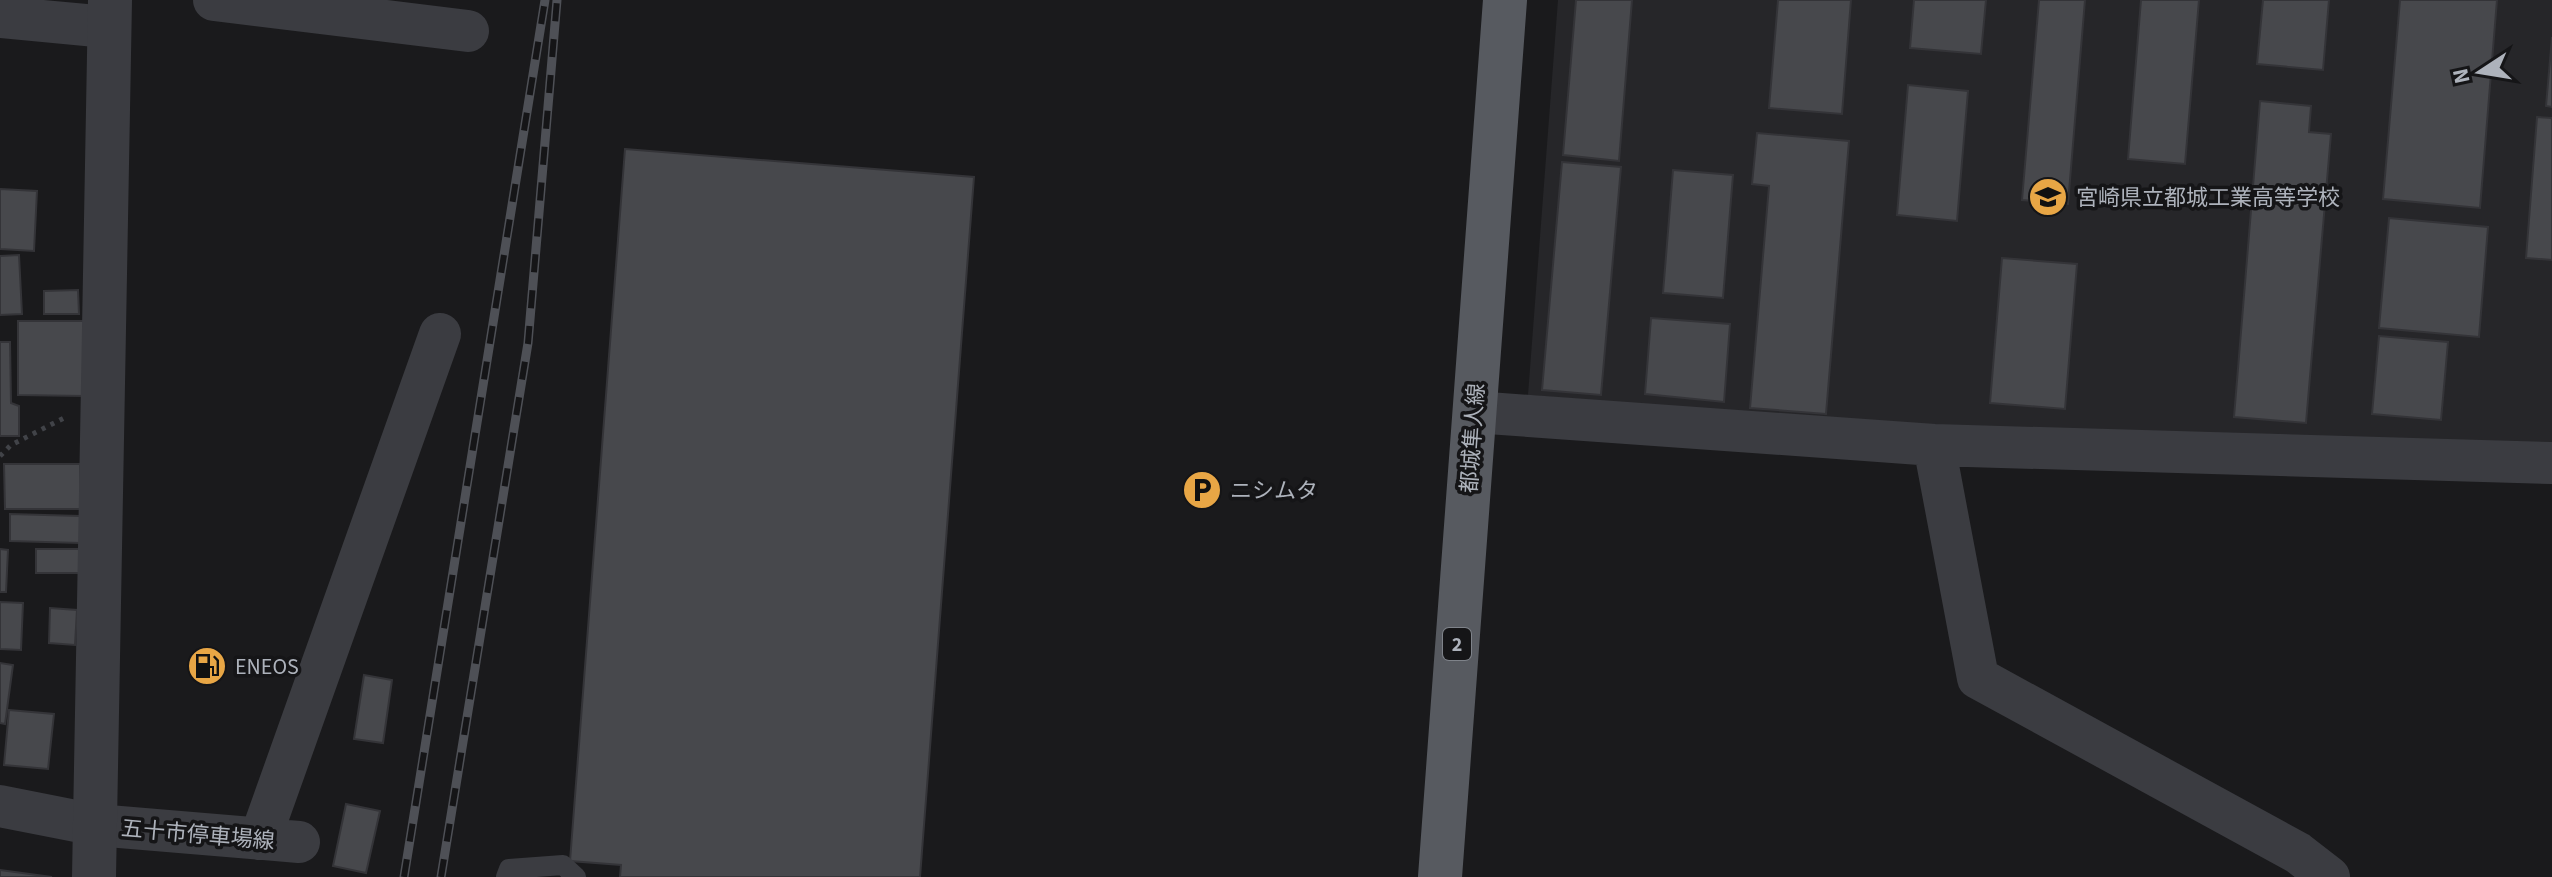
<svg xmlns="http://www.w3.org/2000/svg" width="2552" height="877" font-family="'Source Sans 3','Noto Sans JP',sans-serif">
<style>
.built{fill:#262629}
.building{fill:#47484c;stroke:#343438;stroke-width:2}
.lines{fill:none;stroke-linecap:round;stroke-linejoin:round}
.path{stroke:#414348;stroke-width:5;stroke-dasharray:4 6;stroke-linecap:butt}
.service{stroke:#3b3c41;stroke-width:20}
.minor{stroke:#3b3c41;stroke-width:42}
.tertiary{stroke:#3b3c41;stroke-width:44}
.primary{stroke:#575a60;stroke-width:44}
.rail-casing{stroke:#4e5056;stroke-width:9}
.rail{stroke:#151517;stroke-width:6;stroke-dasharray:18;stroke-linecap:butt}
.labels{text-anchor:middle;stroke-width:7;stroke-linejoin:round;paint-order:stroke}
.shield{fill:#151517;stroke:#7f838a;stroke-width:2}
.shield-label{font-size:20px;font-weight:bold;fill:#adb2bb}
.poi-label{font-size:22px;fill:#adb2bb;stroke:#151517;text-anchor:start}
.street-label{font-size:22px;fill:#adb2bb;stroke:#151517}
</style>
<rect width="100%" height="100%" fill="#1a1a1c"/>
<path class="built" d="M1558,0H2552V444L1901,425L1528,395Z"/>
<path class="building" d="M1576,0H1632L1619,161L1563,155Z
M1778,0H1851L1842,114L1769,108Z
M1914,0H1986L1981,54L1910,48Z
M2039,0H2085L2068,204L2022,200Z
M2141,0H2199L2185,164L2128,159Z
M2263,0H2329L2323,70L2257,64Z
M2400,0H2497L2480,208L2383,199Z
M2552,37V107L2546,106Z
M1908,85L1968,91L1957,221L1897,215Z
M2260,101L2311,106L2309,132L2331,134L2306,423L2234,417Z
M2537,117L2552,118V260L2526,258Z
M1757,133L1849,141L1826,414L1750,408L1769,186L1752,184Z
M625,149L974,177L920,877H620L621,865L570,861Z
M1562,162L1621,167L1601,395L1542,390Z
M1673,170L1733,175L1723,298L1663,293Z
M0,189L37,191L34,251L0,249Z
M2389,218L2488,227L2479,337L2379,328Z
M19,255L22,314L0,315V256Z
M2002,258L2077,264L2065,409L1990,403Z
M78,290L79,314H44V291Z
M1651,318L1730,324L1724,402L1645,394Z
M18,321H84V396L18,395Z
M2379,336L2448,342L2441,420L2372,414Z
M0,342H10L11,403L19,406V436H0Z
M4,464H80L81,509H5Z
M10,514L80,516V543L10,541Z
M0,549L8,550L6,592H0Z
M36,549H81V573H36Z
M0,602L23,603L21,650L0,649Z
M50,608L77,610L75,645L49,643Z
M0,663L13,665L5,724L0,723Z
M364,675L392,680L383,743L354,739Z
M9,710L54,714L48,769L4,765Z
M346,804L380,811L366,873L333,866Z
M0,870L52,877H0Z"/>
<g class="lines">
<path class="path" d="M0,456L11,445L64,418"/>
<path class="service" d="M506,877L509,869L563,865L576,877"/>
<path class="minor" d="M214,0L468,31
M0,17L107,27
M1474,412L1934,445L2552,463
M1934,445L1978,678L2298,853L2329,877
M0,806L96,825L299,842
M260,839L440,334"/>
<path class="tertiary" d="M94,877L110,0"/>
<path class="primary" d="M1440,877L1505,0"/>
<g class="rail-casing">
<path id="rail" d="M404,877L545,0
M441,877L528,343L557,0"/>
</g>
<use href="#rail" class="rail"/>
</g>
<defs>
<g id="school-disc" transform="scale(2)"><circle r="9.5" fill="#e8a645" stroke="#151517"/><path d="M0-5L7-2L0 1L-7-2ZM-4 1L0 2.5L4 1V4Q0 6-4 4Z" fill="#111"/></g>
<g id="parking-disc" transform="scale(2)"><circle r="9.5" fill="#e8a645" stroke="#151517"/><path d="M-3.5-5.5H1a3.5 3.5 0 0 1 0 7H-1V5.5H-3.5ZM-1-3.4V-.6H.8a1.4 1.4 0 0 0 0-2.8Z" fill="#111"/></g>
<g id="fuel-disc" transform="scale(2)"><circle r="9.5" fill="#e8a645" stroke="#151517"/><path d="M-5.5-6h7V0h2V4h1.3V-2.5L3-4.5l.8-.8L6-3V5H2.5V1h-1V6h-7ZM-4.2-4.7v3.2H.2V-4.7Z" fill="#111"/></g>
</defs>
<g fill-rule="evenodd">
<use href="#school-disc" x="2048" y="197"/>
<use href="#parking-disc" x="1202" y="490"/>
<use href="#fuel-disc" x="207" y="666"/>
</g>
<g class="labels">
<rect class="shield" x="1443" y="628" width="28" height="32" rx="6"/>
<g class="shield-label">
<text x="1457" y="651">2</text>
</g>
<g class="poi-label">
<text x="2076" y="205">宮崎県立都城工業高等学校</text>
<text x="1230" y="498">ニシムタ</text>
<text x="235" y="674">ENEOS</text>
</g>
<g class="street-label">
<text transform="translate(1472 438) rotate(-86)" y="8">都城隼人線</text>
<text transform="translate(198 834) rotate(5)" y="8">五十市停車場線</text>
</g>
</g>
<g transform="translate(2480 72) rotate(258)" stroke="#151517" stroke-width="6" paint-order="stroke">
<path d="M0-6L14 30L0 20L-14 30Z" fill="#adb2bb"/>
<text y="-12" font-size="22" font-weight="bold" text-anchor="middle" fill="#adb2bb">N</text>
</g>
</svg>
